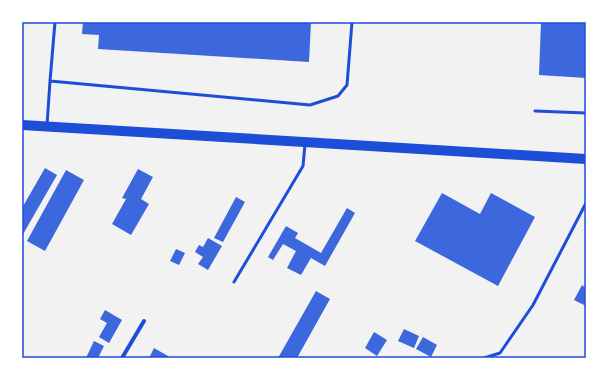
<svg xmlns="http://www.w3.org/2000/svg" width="608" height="380" font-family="Raleway,sans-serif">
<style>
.building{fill:#3d67dc}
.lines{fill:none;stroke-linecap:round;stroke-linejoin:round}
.service{stroke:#1d4ed8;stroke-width:3}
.minor{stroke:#1d4ed8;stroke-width:4}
.trunk{stroke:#1d4ed8;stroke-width:10}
.neatline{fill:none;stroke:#1d4ed8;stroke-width:1.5}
</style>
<rect width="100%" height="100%" fill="#f2f2f2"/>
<path class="building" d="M83,22H311L309,62L98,49L99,35L82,34Z
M541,22H586V78L539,75Z
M45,168L57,175L22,236V208Z
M138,169L153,177L141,199L149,204L131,235L112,224L126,199L122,198Z
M66,170L84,180L45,251L27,241Z
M442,193L480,214L491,193L535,217L498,286L415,241Z
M236,197L245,202L223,242L214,238Z
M347,208L355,213L325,266L311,258L301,275L287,268L296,251L283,244L273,260L268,257L286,226L298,233L295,238L321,253Z
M208,238L222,246L208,270L198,264L203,257L195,252L199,245L203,247Z
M176,249L185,253L179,265L170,261Z
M582,285L586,288V306L574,300Z
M316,291L330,299L297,358H278Z
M105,310L122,320L109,343L99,337L107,323L100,319Z
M404,329L419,336L414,348L398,341Z
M374,332L387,340L377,356L365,348Z
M423,337L437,345L431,357L416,349Z
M94,341L104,346L98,358H86Z
M154,348L168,356L167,358H149Z"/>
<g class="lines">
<path class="service" d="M55,22L50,81L310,105L338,96L347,85L352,22
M535,111L586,113
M47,125L50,81
M234,282L303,166L305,144
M484,358L500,353L533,305L586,203"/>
<path class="minor" d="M122,358L144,321"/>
<path class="trunk" d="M22,125L586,159"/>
</g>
<rect width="608" height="380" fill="none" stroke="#ffffff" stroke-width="46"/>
<rect x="23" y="23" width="562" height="334" class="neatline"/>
</svg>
